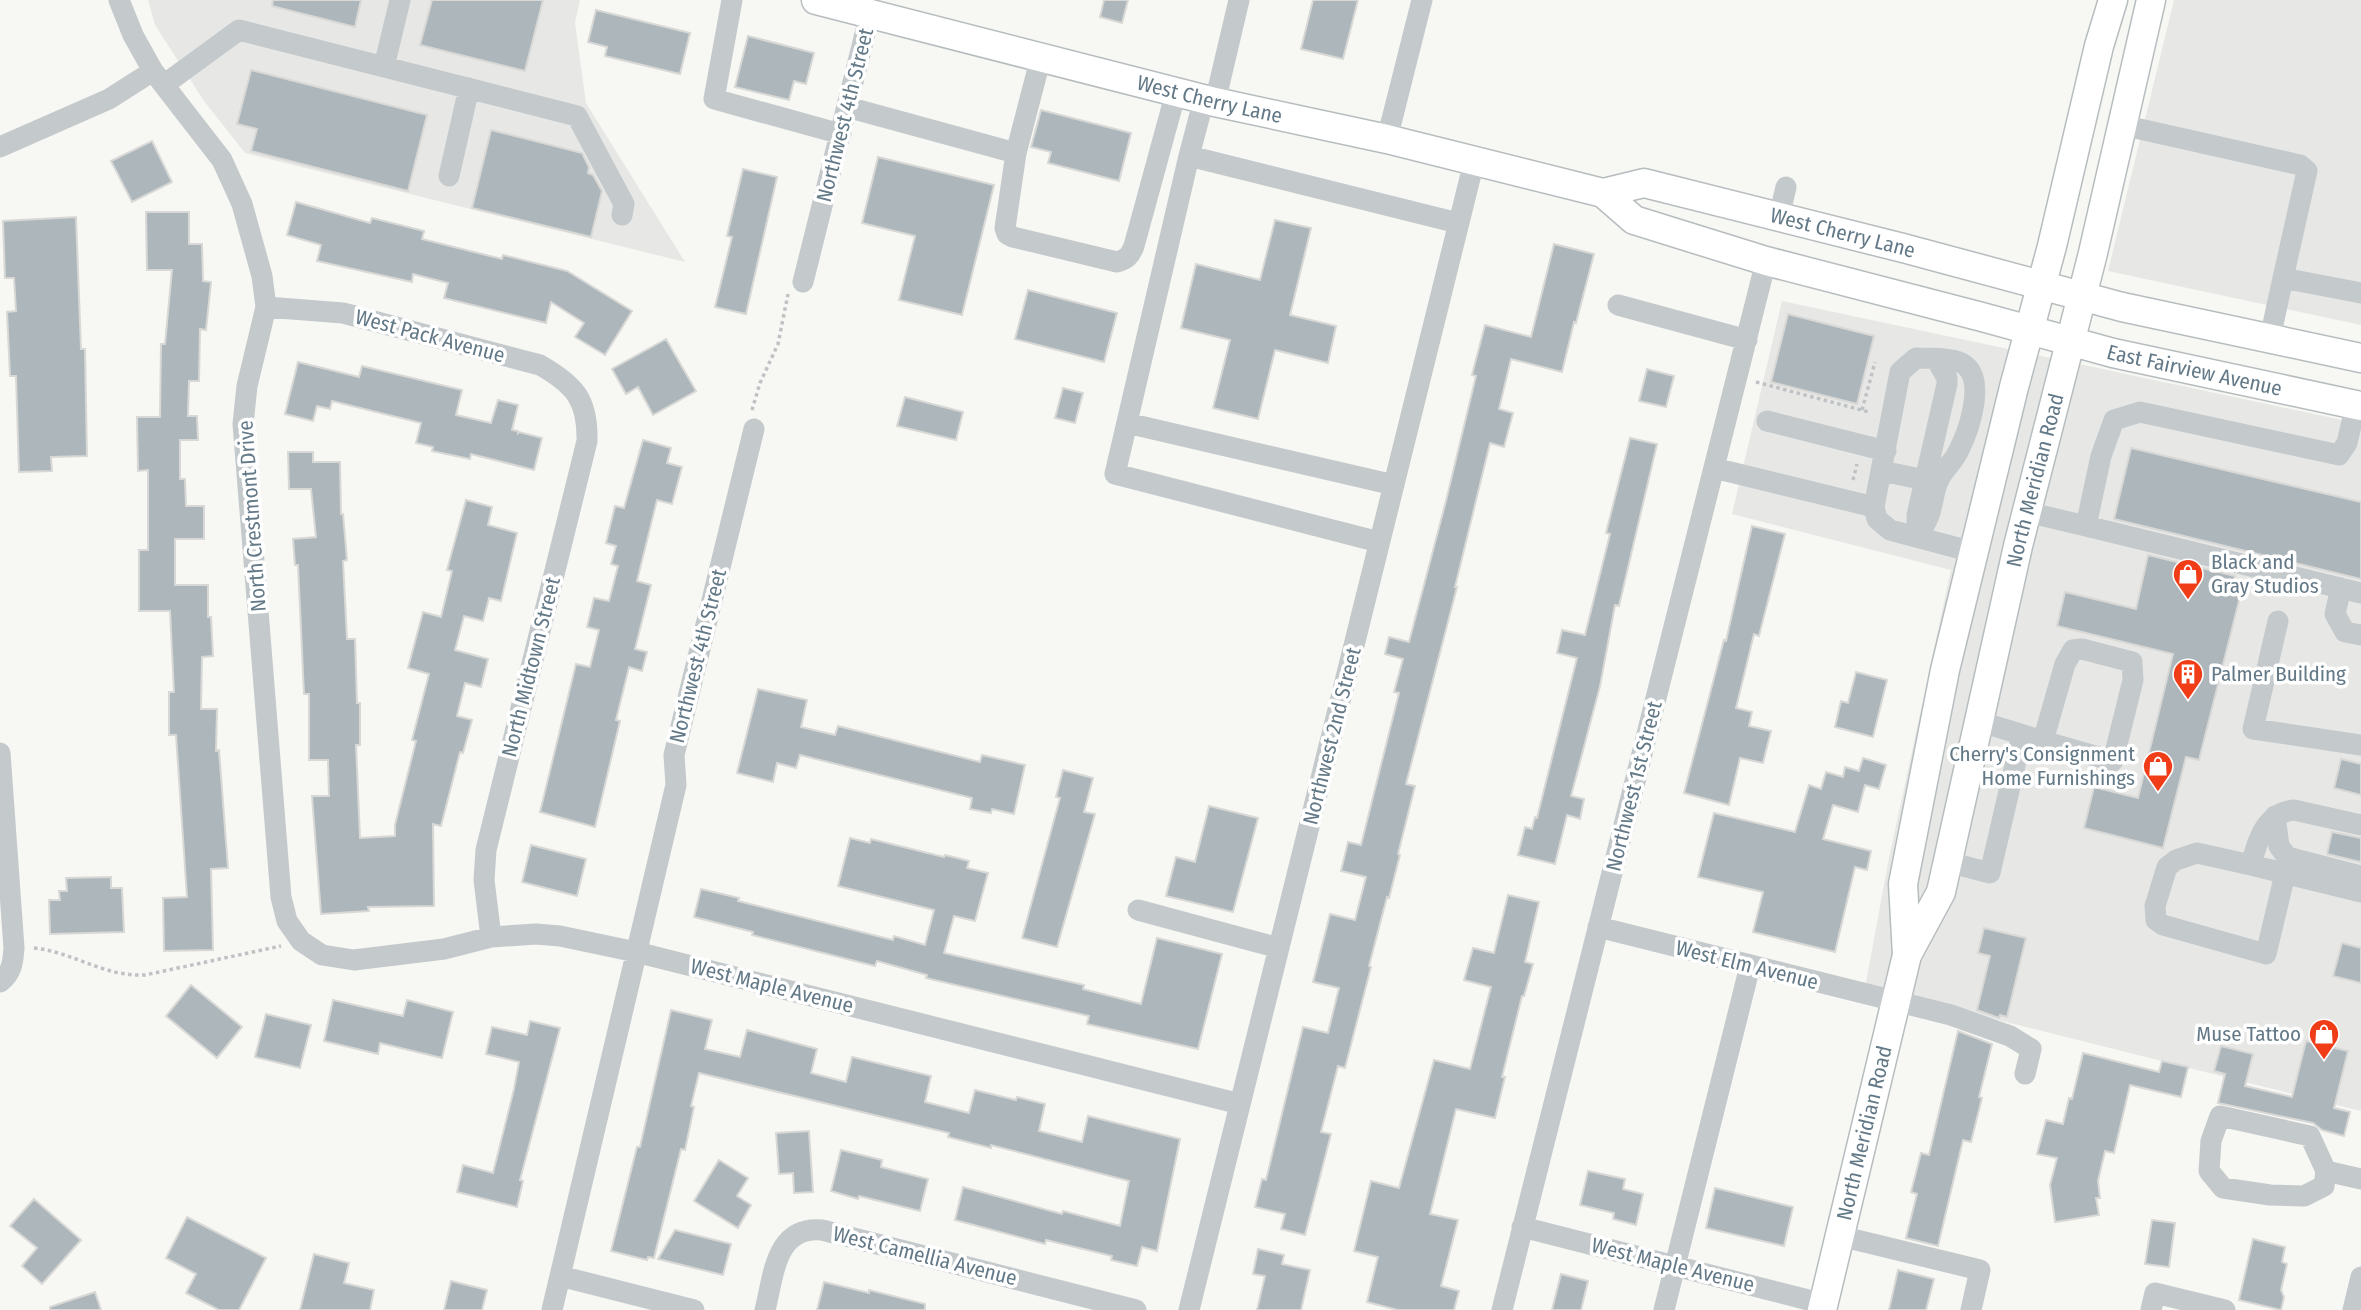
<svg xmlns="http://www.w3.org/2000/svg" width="2361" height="1310" font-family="'Fira Sans Condensed',sans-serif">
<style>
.built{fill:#e7e8e6}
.building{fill:#acb6bb;stroke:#d8d8d6;stroke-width:2}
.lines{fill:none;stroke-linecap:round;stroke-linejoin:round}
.major-casing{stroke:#b7bcbf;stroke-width:31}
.path{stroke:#bfc2c4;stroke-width:3.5;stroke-dasharray:3.5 3.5;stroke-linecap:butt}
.minor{stroke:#c4c9cc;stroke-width:21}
.major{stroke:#fff;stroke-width:28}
.labels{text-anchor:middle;stroke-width:7;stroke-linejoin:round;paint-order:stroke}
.street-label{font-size:21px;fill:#637987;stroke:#fff}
.poi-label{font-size:21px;fill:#637987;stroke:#fff;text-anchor:start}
</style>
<rect width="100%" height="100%" fill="#f7f7f3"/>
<path class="built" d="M148,0H580L575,23L586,103L685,262L245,153L204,101L155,25Z
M2174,0H2361V325L2108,271Z
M1782,301L2361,424V1111L1934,1004L1864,993L1889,858L1951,570L1732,514Z"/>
<path class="building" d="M273,0H361L355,27L272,6Z
M432,0H543L525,71L420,45Z
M1104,0H1128L1122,23L1100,17Z
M1313,0H1358L1343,59L1301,49Z
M596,10L690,33L680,74L605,56L607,47L588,42Z
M748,36L814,53L806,84L794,81L789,100L735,87Z
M251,70L427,115L408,191L251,151L257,129L237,124Z
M1041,110L1131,133L1119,181L1048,163L1051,152L1031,147Z
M491,130L582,153L589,167L588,173L593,175L602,191L591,237L472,208Z
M152,141L172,182L132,202L111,161Z
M878,157L994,185L962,315L899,300L915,236L862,223Z
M743,169L777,177L746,314L715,307L732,237L727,236Z
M296,202L370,223L372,218L424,231L422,239L502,259L503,255L567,271L632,311L605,355L575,337L584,323L551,302L546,323L444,298L448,283L413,274L412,282L317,261L321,245L287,235Z
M146,212H189V244H202L203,281L211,282L206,330L200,329L199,381H189L188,416H197L198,440H180V479H185L186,506H204V539H175V585H208V617H211L213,656L202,657L201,709H217L216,751L219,750L228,868L211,869L213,950L164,951L163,898L187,897L176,735H169V692H174L170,611H139V550H148V470L138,471L137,417H160L161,344H165L172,270H147Z
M76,217L81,349H85L87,456L51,457L52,471L19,472L16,376H10L7,312L16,311L14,278H5L3,221Z
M1275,220L1311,228L1290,315L1336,326L1328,363L1275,350L1258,419L1213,408L1230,340L1181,328L1196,264L1260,280Z
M1554,244L1594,254L1576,323L1574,322L1562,372L1511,359L1499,409L1513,413L1504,447L1490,443L1455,587H1457L1406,784L1415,786L1398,854L1400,855L1389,898L1387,897L1369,966L1371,967L1345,1068L1338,1066L1321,1132L1331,1134L1305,1235L1281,1229L1285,1214L1255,1207L1262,1179L1266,1180L1303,1027L1328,1033L1339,988L1313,982L1330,914L1355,920L1366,877L1341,871L1348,842L1361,845L1399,693L1394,692L1403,659L1385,654L1389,637L1409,642L1446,501L1476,376L1472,375L1485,325L1531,337Z
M1028,290L1117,313L1104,362L1015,339Z
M1788,314L1874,336L1857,404L1771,382Z
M666,339L696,391L653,415L638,387L626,394L612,369Z
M298,362L359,377L362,366L462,390L456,415L491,423L498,400L518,405L512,430L518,431V433L519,432L542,438L534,470L471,454L470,459L432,451L433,447L416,443L421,423L332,401L330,409L317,406L313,421L285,414Z
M1647,369L1674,376L1666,407L1639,401Z
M1063,388L1083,393L1075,423L1055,418Z
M905,397L963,412L956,440L897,426Z
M1630,438L1657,444L1619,606L1615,605L1600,686L1571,796L1584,799L1580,819L1567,815L1555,864L1518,855L1525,827L1532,829L1535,817L1537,818L1577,658L1557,653L1562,630L1585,635L1610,534L1606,533Z
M643,440L671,448L667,463L682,467L672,504L657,500L637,581L651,585L635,649L647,652L642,671L629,667L616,720L620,721L595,827L540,812L576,664L590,667L599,630L587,627L594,598L609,601L618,566L611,564L616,546L606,543L615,506L624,508Z
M2131,448L2361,502V579L2114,519Z
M288,452H313V462H340L341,514H343L347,560L343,561L347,639H355L357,703H360V745H356L360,838L395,836V825L416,741L412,740L429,674L408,668L423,612L441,617L452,571L447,570L466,500L492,507L488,525L517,533L501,601L489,598L483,621L464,616L455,650L488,659L481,687L465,683L457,716L472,720L463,753L460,752L441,826L433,824L434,906L368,907L369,911L321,914L312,796H329L328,760H309V694H304L298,565H295L293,539L316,537L311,489H289Z
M1752,526L1785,534L1759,636L1754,634L1736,708L1752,712L1749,726L1771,731L1763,763L1740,758L1729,805L1684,793L1724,640L1726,641Z
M2148,555L2235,576L2232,590L2241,593L2199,760L2186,757L2163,848L2084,828L2094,787L2138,798L2173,654L2057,626L2065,592L2136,609Z
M1856,672L1887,680L1873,737L1835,727L1841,701L1848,703Z
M758,689L807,700L801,727L835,735L838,726L980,762L982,755L1025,765L1014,814L992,809L991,813L970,809L972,798L800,755L796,768L777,763L773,782L737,773Z
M1863,758L1886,765L1879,789L1865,785L1858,812L1833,805L1823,839L1871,851L1867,870L1855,867L1835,952L1753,932L1763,892L1698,877L1714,813L1795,832L1809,785L1821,789L1826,772L1843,777L1845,767L1859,771Z
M2341,759L2361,764V795L2334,788Z
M1063,770L1093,778L1084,812L1095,814L1057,947L1022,938L1060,798L1056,797Z
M1209,806L1258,818L1233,912L1166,896L1176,857L1195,862Z
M2332,832L2361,838V862L2327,854Z
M850,838L870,843L871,839L944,857L945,855L969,861L967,868L988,873L975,921L954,916L944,953L1084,985L1083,989L1141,1004L1157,938L1222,954L1198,1049L1087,1024L1089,1016L926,978L927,975L877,961L875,966L752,935L753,932L694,917L701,889L739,898L738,901L893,940L894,936L925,945L934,910L838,886Z
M531,845L586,859L577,896L522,882Z
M111,877V888H122L124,932L50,934L49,900H60L59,891H67L66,878Z
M1508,895L1539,902L1525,962L1533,964L1524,996H1522L1502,1077H1505L1495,1118L1456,1109L1430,1214L1458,1220L1441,1286L1459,1291L1454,1310H1398L1367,1302L1378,1257L1354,1251L1371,1181L1399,1188L1434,1060L1470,1069L1491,987L1464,980L1473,948L1494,953Z
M1984,928L2026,938L2007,1017L2000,1015L1999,1018L1977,1010L1990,956L1978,953Z
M2342,943L2361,948V983L2333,976Z
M191,985L242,1027L217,1058L166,1016Z
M333,1000L403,1016L407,1000L453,1012L442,1058L380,1043L378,1054L324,1041Z
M671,1010L712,1020L705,1049L740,1057L747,1030L817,1049L811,1073L846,1082L852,1057L931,1076L925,1102L969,1113L975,1090L1016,1100L1017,1097L1045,1104L1039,1131L1082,1142L1088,1116L1180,1139L1157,1251L1142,1247L1137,1266L1111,1260L1112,1256L1046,1240L1045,1244L955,1220L963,1187L1062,1214L1063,1211L1120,1226L1129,1181L991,1145V1148L948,1137L949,1133L699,1073L691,1106L694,1107L685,1150L681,1149L654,1258L648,1257L647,1260L611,1251L637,1147H640Z
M266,1014L311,1025L300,1068L255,1057Z
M530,1021L560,1028L520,1180L523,1181L517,1207L457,1192L463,1165L493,1173L514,1089L519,1062L486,1054L492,1027L527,1035Z
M1958,1031L1992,1044L1979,1097L1982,1098L1971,1142L1963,1140L1938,1246L1906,1238L1917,1194L1911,1192L1921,1153L1929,1155Z
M2306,1041L2348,1051L2334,1108L2350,1112L2344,1136L2322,1130L2313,1123L2218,1103L2225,1074L2214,1071L2221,1046L2253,1054L2245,1086L2292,1097Z
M2083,1053L2159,1072L2162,1061L2188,1067L2181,1097L2130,1085L2114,1153L2105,1151L2098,1181L2100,1198H2096L2099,1215L2055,1222L2050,1185L2057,1158L2037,1154L2046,1120L2063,1124L2069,1098L2072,1099Z
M809,1131L813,1192L794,1193L793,1173L779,1174L776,1133Z
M841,1150L882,1160L881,1167L928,1179L920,1211L859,1196L858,1199L831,1191Z
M719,1160L748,1178L737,1196L751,1205L738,1228L694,1201Z
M1588,1171L1625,1179L1623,1189L1643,1194L1636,1225L1613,1219L1614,1213L1580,1205Z
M1715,1188L1793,1207L1784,1246L1706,1228Z
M34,1199L81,1240L42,1284L22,1266L37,1248L10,1226Z
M187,1217L266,1258L239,1310H219L186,1293L196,1274L166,1258Z
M2152,1220L2175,1223L2169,1267L2145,1264Z
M675,1230L731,1244L723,1275L658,1259Z
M2253,1239L2285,1247L2282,1262L2287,1264L2281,1290L2284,1297L2281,1310L2239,1300Z
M1258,1249L1284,1255L1282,1264L1310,1270L1301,1310H1257L1265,1276L1253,1274Z
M314,1254L349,1263L344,1283L374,1290L370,1310H300Z
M1898,1270L1934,1279L1926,1310H1889Z
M1561,1274L1588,1281L1581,1310H1552Z
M451,1281L487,1290L482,1310H444Z
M824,1282L869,1293V1290L925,1304V1310H817Z
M95,1292L101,1310H50V1307Z"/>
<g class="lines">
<g class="major-casing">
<g id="major">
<path id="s1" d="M816,0L1215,102L1387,139L1603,193L1634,220L1766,261L1982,317L2113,353L2361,406"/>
<path id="s2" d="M1603,193L1644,183L1903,248L2122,307L2361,358"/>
<path d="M1907,955L1903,884L1945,670L2014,387L2052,246L2099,46L2113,0"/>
<path id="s3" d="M1822,1310L1907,955L1941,892L2018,546L2093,253L2151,0"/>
</g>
</g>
<path class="path" d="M1756,382L1869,412
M752,410L760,383L778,344L788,294
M1862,410L1875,362
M1853,480L1857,464
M34,948C73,952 104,977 145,975L281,946"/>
<path class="minor" d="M119,0L133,35L153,71L222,160L242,204L262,276L266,307L247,386L243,424L281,897L287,921L301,941L322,955L354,960L444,949L491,937L536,934L560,936L636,952L1240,1104
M732,0L714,99L841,134
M384,67L400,0
M165,84L239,30L577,116L624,204L622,215
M1204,99L1189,156L1458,223
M1215,102L1239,0
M847,107L1016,153L1041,57
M2122,125L2300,165L2307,171L2283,278
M1387,139L1422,0
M0,147L109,99L153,71
M1016,153L1005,228L1007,234L1013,237L1117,262C1127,259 1130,256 1134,246L1176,92
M1189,156L1115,474L1379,542
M449,176L469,88
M1779,217L1786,187
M803,282L870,14
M1618,305L1747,340
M266,307L343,313L540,365C575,385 588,400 587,441L486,850L484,880L491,937
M2270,338L2283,278L2361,293
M1767,421L1886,451
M1127,423L1394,485
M1714,468L1874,507L1900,372L1916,358C1929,359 1947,357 1959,362C1989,373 1969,430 1959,450C1954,462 1942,470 1938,482C1933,493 1933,507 1928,518C1925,525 1921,531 1917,537V515L1947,384V378L1936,359
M1882,471L1925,480
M1874,507L1877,519L1890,530L1973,552
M2027,512L2086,526L2101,456L2114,420L2140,412L2339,455L2347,443L2356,404
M2086,526L2361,593
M2341,588L2335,614L2345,632L2361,635
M2278,621L2253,729L2361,745
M1978,721L2043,741L2065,664L2073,650L2082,649L2132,662L2133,680L2113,761L2043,741
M0,753L14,948C13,962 12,973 0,982
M2275,816L2279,846L2287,857L2361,876
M1948,862L1990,873L2022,735
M2251,865L2361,892
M2285,874L2266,954L2163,925L2156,920L2155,906L2167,867L2176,860L2197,853L2251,865C2257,841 2265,813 2294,810L2361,825
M1138,910L1279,948
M1598,927L1951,1015L2010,1036L2031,1049L2025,1074
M2220,1116L2310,1136L2326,1171L2324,1186L2304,1196L2270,1195L2223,1188L2209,1171L2211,1141Z
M2326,1171L2361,1179
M1522,1227L1824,1304
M1840,1236L1980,1270L1971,1310
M560,1276L694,1310
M552,1310L676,785L674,755L754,429
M765,1310C774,1275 775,1226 822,1230L1136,1310
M1189,1310L1474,162
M1502,1310L1766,261
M1664,1310L1750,966
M2151,1310L2155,1293L2225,1310
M2353,1310L2361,1277"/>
<use href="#major" class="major"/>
</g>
<defs>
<g id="shop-pin" transform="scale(1.575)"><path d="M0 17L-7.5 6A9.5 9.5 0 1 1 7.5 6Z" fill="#f13c18" stroke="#fff"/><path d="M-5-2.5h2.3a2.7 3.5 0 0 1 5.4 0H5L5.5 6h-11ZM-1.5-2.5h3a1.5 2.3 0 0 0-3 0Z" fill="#fff"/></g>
<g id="building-pin" transform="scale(1.575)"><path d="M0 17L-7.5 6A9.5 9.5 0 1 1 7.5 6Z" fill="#f13c18" stroke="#fff"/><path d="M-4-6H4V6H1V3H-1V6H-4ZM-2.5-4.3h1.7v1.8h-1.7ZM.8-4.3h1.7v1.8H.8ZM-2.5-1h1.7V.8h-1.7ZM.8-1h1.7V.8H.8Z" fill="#fff"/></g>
</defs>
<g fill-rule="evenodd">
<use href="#shop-pin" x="2188" y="574"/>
<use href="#building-pin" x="2188" y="674"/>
<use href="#shop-pin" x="2158" y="766"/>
<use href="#shop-pin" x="2324" y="1034"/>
</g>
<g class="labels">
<g class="street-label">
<text dy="7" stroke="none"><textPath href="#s1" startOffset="406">West Cherry Lane</textPath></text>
<text transform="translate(845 115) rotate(-76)" y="7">Northwest 4th Street</text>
<text dy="7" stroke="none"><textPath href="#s2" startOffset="247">West Cherry Lane</textPath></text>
<text transform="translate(430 336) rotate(15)" y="7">West Pack Avenue</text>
<text dy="7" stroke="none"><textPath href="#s1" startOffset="1432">East Fairview Avenue</textPath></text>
<text dy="7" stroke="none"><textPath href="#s3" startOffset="859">North Meridian Road</textPath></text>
<text transform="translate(252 516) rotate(-94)" y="7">North Crestmont Drive</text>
<text transform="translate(698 656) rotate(-76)" y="7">Northwest 4th Street</text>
<text transform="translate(531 667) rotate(-76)" y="7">North Midtown Street</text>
<text transform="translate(1332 736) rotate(-76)" y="7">Northwest 2nd Street</text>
<text transform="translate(1634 786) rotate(-76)" y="7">Northwest 1st Street</text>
<text transform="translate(1747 965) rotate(14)" y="7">West Elm Avenue</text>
<text transform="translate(772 986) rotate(14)" y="7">West Maple Avenue</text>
<text dy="7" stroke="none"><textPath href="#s3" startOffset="182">North Meridian Road</textPath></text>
<text transform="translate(925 1256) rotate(14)" y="7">West Camellia Avenue</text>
<text transform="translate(1673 1265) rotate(14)" y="7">West Maple Avenue</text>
</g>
<g class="poi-label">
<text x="2211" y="569">Black and<tspan x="2211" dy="24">Gray Studios</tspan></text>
<text x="2211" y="681">Palmer Building</text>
<text x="2135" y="761" text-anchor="end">Cherry's Consignment<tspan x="2135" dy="24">Home Furnishings</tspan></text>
<text x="2301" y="1041" text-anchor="end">Muse Tattoo</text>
</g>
</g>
</svg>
